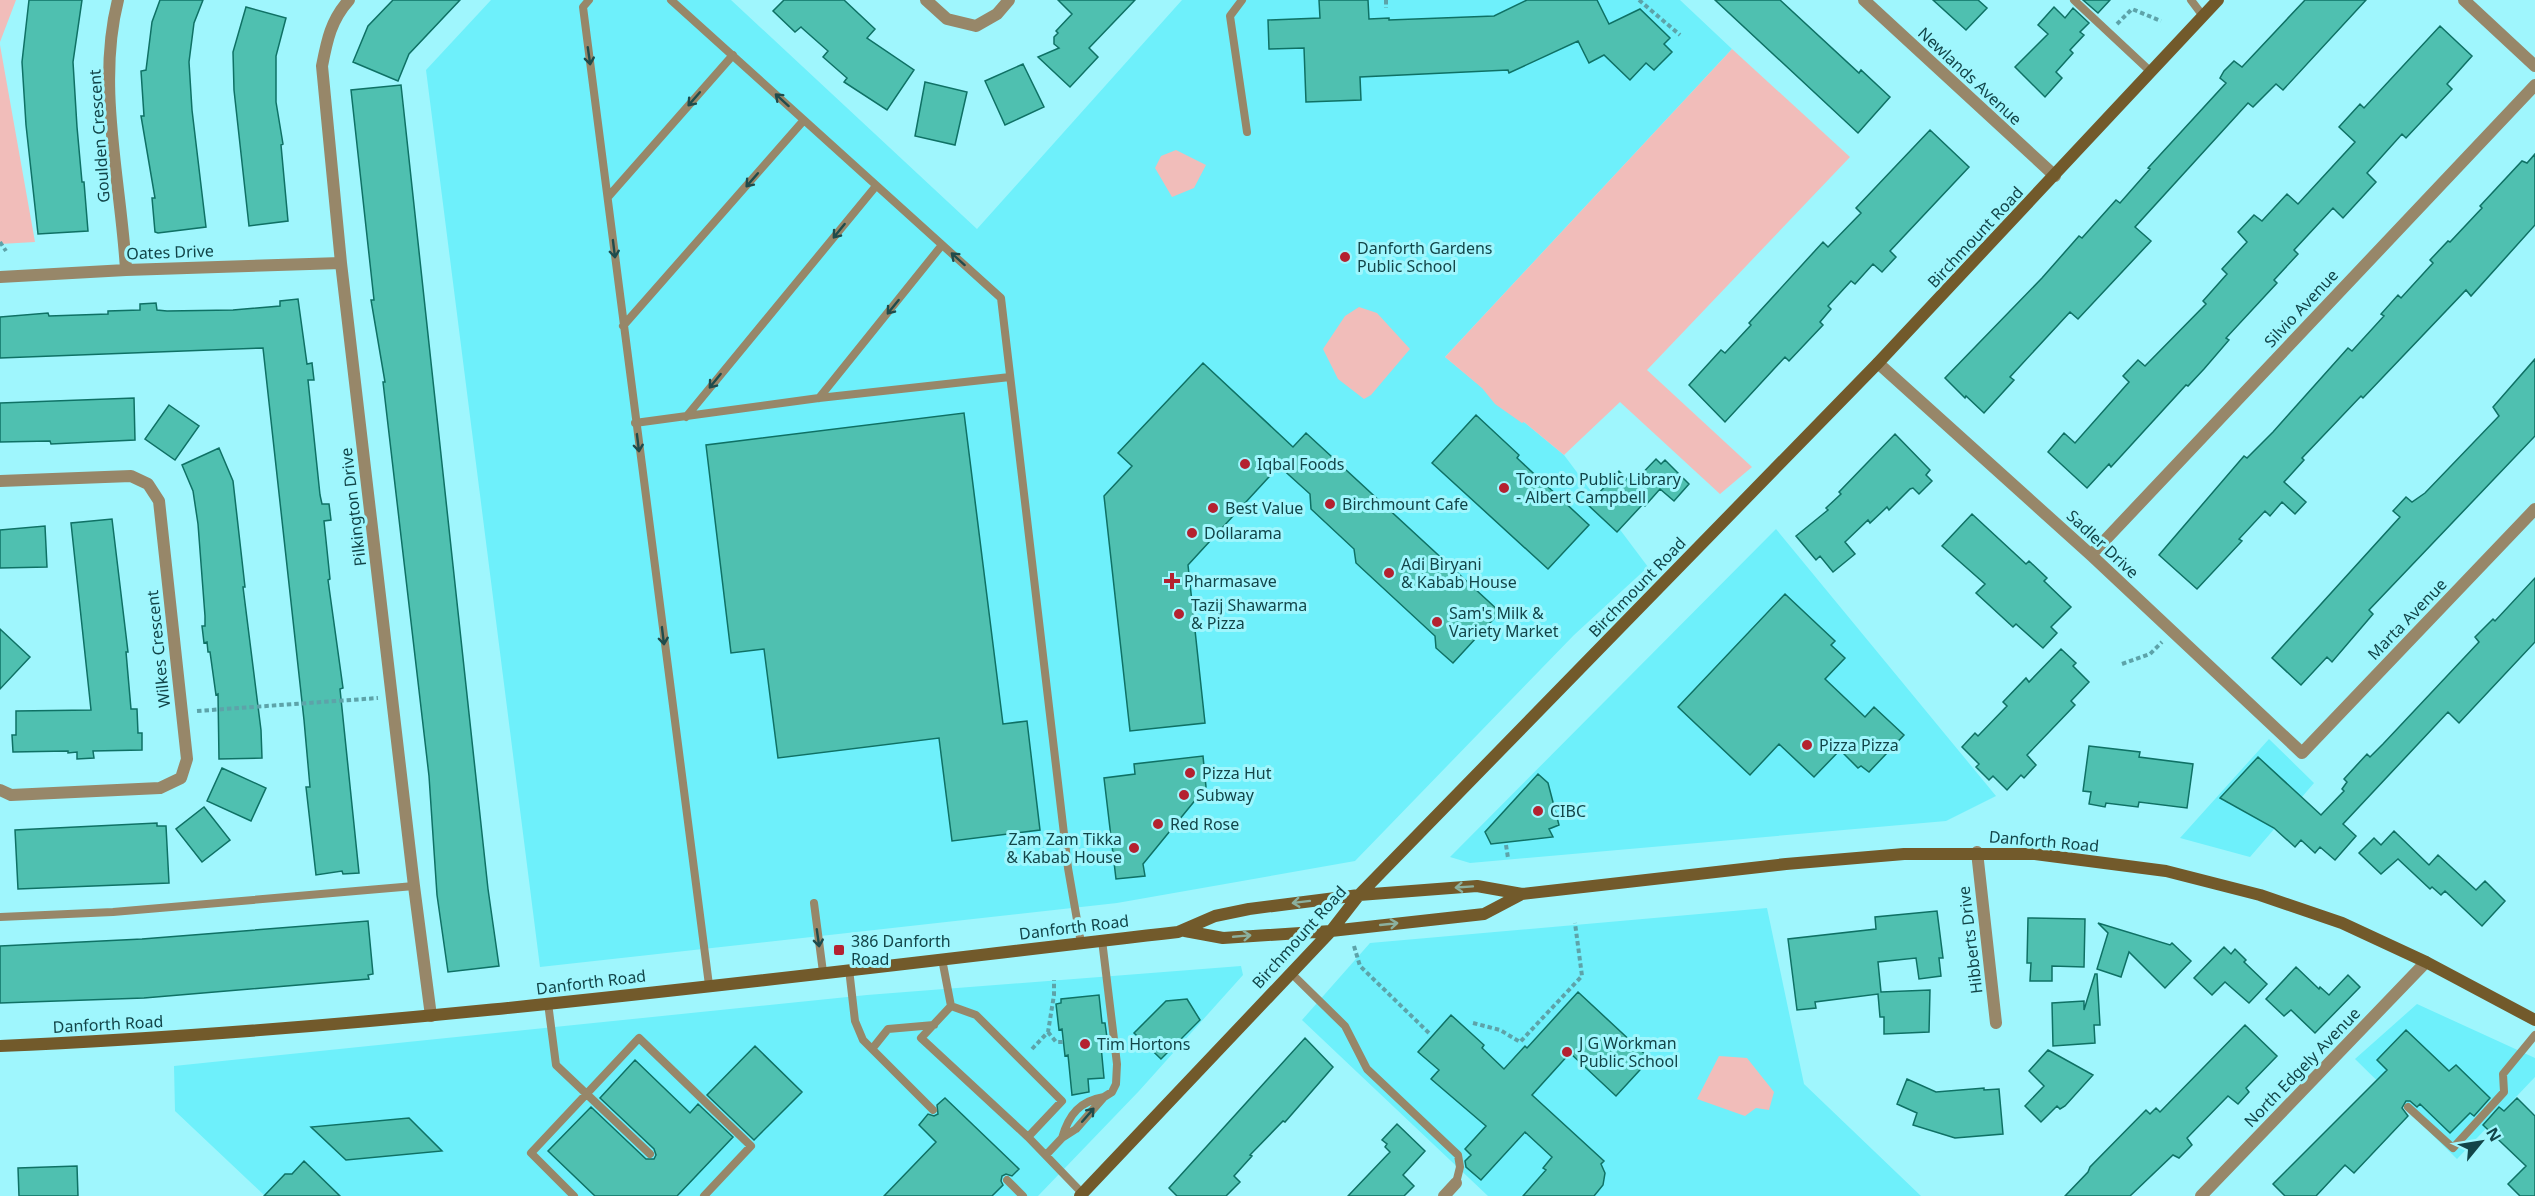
<svg xmlns="http://www.w3.org/2000/svg" width="2535" height="1196" font-family="'Noto Sans',sans-serif">
<style>
.built{fill:#6ef0fb}
.green{fill:#f1bdba}
.building{fill:#4fc0b0;stroke:#0f7165;stroke-width:1.5}
.lines{fill:none;stroke-linecap:round;stroke-linejoin:round}
.path{stroke:#5da3a9;stroke-width:4;stroke-dasharray:4.5 3;stroke-linecap:butt}
.lane{stroke:#978769;stroke-width:8}
.street{stroke:#978769;stroke-width:12}
.secondary{stroke:#725a2b;stroke-width:12}
.oneway{stroke:#1f4c4c}
.oneway2{stroke:#8bb09e}
.poi-dot{fill:#b42230;stroke:#9ff6fd;stroke-width:2}
.labels{text-anchor:middle;stroke-width:6;stroke-linejoin:round;paint-order:stroke}
.street-label{font-size:16px;fill:#124549;stroke:#9ff6fd}
.poi-label{font-size:16px;fill:#124549;stroke:#9ff6fd;text-anchor:start}
</style>
<rect width="100%" height="100%" fill="#9ff6fd"/>
<path class="built" d="M491,0H731L977,229L1182,0H1680L1732,49L1445,357L1564,455L1648,567L1574,635L1355,861L1117,903L540,967L426,70Z
M1776,529L1996,796L1946,821L1470,863L1450,857Z
M2269,739L2314,783L2250,857L2180,838Z
M1767,908L1804,1084L1921,1196H1488L1302,1020L1370,943Z
M1241,966L1243,975L1139,1091L1038,1196H265L175,1111L174,1066L867,995Z
M2417,1004L2535,1058V1077L2457,1159L2355,1059Z"/>
<path class="green" d="M0,0H16L0,42Z
M0,45L35,242L0,244Z
M1732,49L1850,157L1647,370L1752,467L1720,494L1620,402L1564,455L1524,422L1522,423L1495,404L1482,388L1445,357Z
M1176,150L1206,165L1194,188L1172,197L1155,168L1161,156Z
M1359,307L1377,313L1410,349L1371,395L1364,399L1338,379L1323,349L1345,316Z
M1719,1056L1747,1058L1774,1092L1769,1110L1756,1108L1745,1116L1697,1099Z"/>
<path class="building" d="M29,0H82L73,62L77,127L82,182H84L88,231L38,234L26,125L22,62Z
M160,0H203L194,23L189,62L192,110L206,227L158,233L155,232L152,198H155L141,116H144L141,71L146,70L152,22Z
M393,0H460L409,54L398,81L353,62L368,26Z
M784,0H844L875,29L867,38L914,70L887,110L844,82L847,78L823,57L828,51L802,28L801,27L795,32L773,11Z
M1058,0H1135L1089,48L1098,57L1070,87L1038,57L1059,48L1054,44V37L1058,33L1056,31L1072,14Z
M1319,0H1368L1369,19L1389,18V20L1494,16L1527,0H1597L1609,24L1640,9L1670,38L1664,44L1672,52L1654,70L1646,63L1630,80L1604,55L1589,63L1578,41L1509,73L1508,70L1360,77L1361,100L1306,102L1304,48L1269,49L1268,20L1320,18Z
M1715,0H1780L1859,73L1861,70L1890,97L1858,133Z
M1933,0H1978L1987,8L1966,30Z
M2083,0H2110L2098,13Z
M2305,0H2366L2283,90L2276,84L2253,107L2248,103L2135,227L2151,241L2078,319L2070,312L2010,377L2014,380L1984,413L1966,396L1965,398L1945,378L2042,278L2079,236L2082,238L2116,200L2120,203L2150,169L2148,168L2226,83L2220,78L2224,71L2234,61L2242,67Z
M246,7L286,18L276,56V102L283,144L281,145L288,221L249,226L234,90L233,52Z
M2054,7L2065,18L2073,8L2089,23L2080,32L2084,35L2070,50L2073,53L2056,72L2062,78L2045,97L2015,67L2048,34L2038,25Z
M2440,26L2472,56L2447,84L2452,89L2406,138L2402,134L2367,173L2376,182L2343,218L2333,208L2294,250L2298,254L2274,280L2277,283L2226,338L2229,340L2204,369L2188,386L2186,385L2111,467L2109,464L2087,488L2048,452L2064,433L2075,443L2129,382L2123,376L2138,360L2145,366L2206,304L2203,301L2227,274L2222,269L2247,242L2238,232L2254,215L2262,221L2287,194L2298,204L2355,142L2339,127L2360,104L2364,108Z
M1023,64L1044,107L1005,125L985,81Z
M925,82L967,92L955,145L915,136Z
M401,85L488,889L499,966L448,972L437,895L429,776L383,382H385L371,300H374L351,90Z
M1930,130L1969,167L1890,251L1896,257L1882,272L1873,264L1855,284L1851,281L1828,306L1831,309L1820,322L1823,325L1789,361L1785,357L1725,422L1689,385L1721,350L1725,353L1751,325L1749,323L1823,242L1828,247L1861,213L1856,208Z
M2535,154V225L2471,296L2466,290L2363,398L2361,396L2302,458L2304,460L2284,482L2306,502L2295,514L2282,502L2270,516L2265,511L2239,539L2242,541L2197,589L2159,555L2244,456L2247,458L2273,432L2348,348L2352,351L2384,316L2381,314L2398,295L2401,298L2433,263L2430,260L2448,241L2450,242L2482,208L2480,206L2522,161L2527,163Z
M298,299L307,364L312,363L314,380H308L320,495L322,504H329L331,520L324,521L330,579L328,580L343,688L340,689L359,873L343,874L342,871L316,875L306,787H310L304,720L263,348L0,358V317L48,313L49,316L108,314V311L140,310V304L156,303L157,310L167,311L233,310L280,306V301Z
M2535,359V436L2369,610L2373,614L2332,662L2327,657L2301,685L2272,658L2400,517L2393,511L2406,497L2412,502L2425,493L2499,416L2493,407Z
M1203,363L1293,447L1306,433L1500,612L1453,663L1436,648L1435,636L1356,563L1354,549L1311,509L1310,494L1279,466L1188,565L1205,723L1130,731L1104,496L1132,466L1118,453Z
M134,398L135,440L51,444L50,441L0,442V403Z
M169,405L199,426L175,460L145,439Z
M964,413L1003,724L1027,721L1040,830L952,841L939,738L778,758L764,649L731,653L706,445Z
M1476,415L1519,455L1517,458L1589,525L1548,569L1432,463Z
M1895,434L1930,470L1926,475L1932,481L1919,494L1913,488L1910,489L1889,510L1887,507L1870,523L1868,520L1845,542L1855,554L1833,572L1820,556L1816,560L1796,536L1828,510L1826,508L1841,494L1839,492Z
M219,448L233,481L245,587H243L261,730L262,758L219,759L218,694L216,695L210,652H208L207,642L204,643L202,626H205V616L198,524L193,491L182,465Z
M1656,459L1661,464L1665,460L1689,484L1674,501L1660,489L1645,506L1643,504L1617,532L1588,505L1619,471L1632,484Z
M1972,514L2026,564L2029,561L2047,578L2044,581L2071,607L2051,627L2057,633L2043,648L2016,624L2013,627L1976,593L1985,584L1942,546Z
M112,519L128,652H126L131,709H137L138,733H142V750L93,751L94,758L77,759V752L68,753V751L13,752L12,735H16V711L91,710L71,523Z
M45,526L47,567L0,568V530Z
M2535,578V642L2459,723L2448,712L2343,824L2356,836L2335,860L2320,847L2315,853L2301,840L2295,847L2274,828L2220,798L2258,757L2321,815L2344,791L2342,789L2347,782L2344,779L2367,754L2370,757L2383,744L2479,642L2475,637L2493,619L2495,621Z
M1785,594L1835,641L1831,645L1845,658L1825,679L1865,717L1874,707L1904,735L1869,772L1861,766L1858,768L1840,750L1814,777L1779,744L1750,775L1678,707Z
M0,629L30,657L0,689Z
M2061,649L2076,663L2073,666L2089,682L2071,701L2075,705L2027,755L2036,765L2024,778L2021,775L2007,790L1993,776L1989,780L1976,767L1979,764L1962,747L1975,733L1978,736L2007,706L2003,702L2026,678L2029,682Z
M2089,746L2140,752L2139,757L2193,764L2187,808L2139,802L2138,807L2106,803L2105,807L2089,804L2091,792L2083,791Z
M1203,756L1206,787L1143,864L1145,876L1116,879L1104,778L1135,774L1134,764Z
M222,768L266,788L251,821L207,801Z
M1538,774L1548,783L1559,825L1549,829L1553,837L1491,844L1485,832Z
M204,807L230,840L202,862L176,829Z
M157,823V826H166L169,883L18,889L15,830Z
M2394,831L2429,865L2438,855L2476,890L2485,881L2505,901L2482,926L2445,891L2441,895L2432,887L2430,889L2398,859L2381,874L2359,853L2374,838L2381,845Z
M1937,911L1943,958H1939L1941,976L1919,979L1916,958L1878,962L1881,992L1930,990L1929,1032L1884,1034V1017H1880L1878,994L1815,1002L1816,1008L1797,1010L1788,939L1876,929L1875,917Z
M2028,918L2085,919L2084,967L2052,966V981H2030L2031,963H2027Z
M368,921L373,974L368,975L369,979L144,998L0,1003V946L142,939Z
M2098,923L2170,945L2172,943L2191,961L2165,988L2129,952L2121,977L2097,969L2108,933Z
M2224,947L2231,954L2235,949L2246,960L2244,962L2267,984L2249,1003L2225,982L2212,995L2194,978Z
M2296,967L2319,989L2320,987L2329,995L2348,975L2360,987L2315,1033L2291,1010L2284,1016L2266,999Z
M2095,974H2097L2100,1025H2094L2095,1043L2053,1046L2052,1003L2084,1001V1010Z
M1578,992L1650,1059L1616,1096L1570,1053L1532,1095L1604,1161L1601,1164L1605,1173L1603,1185L1594,1196H1523L1546,1170L1543,1168L1552,1157L1525,1132L1481,1180L1466,1167L1465,1161L1471,1155L1465,1149L1486,1126L1431,1079L1439,1070L1418,1052L1451,1015L1484,1045L1482,1048L1504,1069L1525,1046L1527,1048Z
M1099,995L1102,1023H1105L1108,1045L1101,1046L1104,1078L1088,1079L1089,1092L1072,1095L1068,1055L1065,1056L1062,1029L1059,1030L1056,1004L1061,1003V999Z
M1187,999L1200,1020L1161,1059L1134,1033L1166,1001Z
M2245,1025L2277,1056L2246,1088L2249,1092L2238,1104L2228,1096L2187,1138L2192,1145L2179,1158L2173,1155L2130,1196H2065L2088,1172L2090,1167L2146,1110L2150,1114L2156,1108L2160,1112Z
M2406,1030L2449,1071L2456,1065L2490,1098L2474,1116L2470,1113L2450,1133L2420,1104L2417,1107L2410,1101H2406L2402,1108L2408,1116L2354,1173L2345,1165L2316,1196H2285L2273,1184L2387,1070L2377,1060Z
M1305,1038L1333,1067L1285,1122L1283,1121L1250,1155L1252,1156L1234,1176L1240,1182L1226,1196H1177L1169,1188Z
M755,1046L802,1092L754,1140L707,1095Z
M2048,1050L2093,1075L2065,1106L2060,1109L2057,1106L2041,1122L2025,1106L2044,1086L2029,1071Z
M635,1060L690,1113L698,1104L733,1137L677,1196H595L548,1151L591,1107L646,1159H654L656,1155L654,1149L600,1098Z
M1907,1079L1936,1092L1984,1088V1090L1999,1089L2003,1134L1955,1138L1913,1125L1917,1113L1897,1104Z
M945,1098L1019,1169L1012,1176L1006,1174L1002,1176L1001,1181L1003,1185L992,1196H884L936,1142L919,1125L928,1114L934,1116L938,1114L937,1105Z
M2517,1098L2535,1116V1196H2520L2508,1184L2526,1166L2483,1125L2499,1107L2504,1111Z
M409,1118L442,1151L346,1160L311,1127Z
M1397,1124L1425,1151L1403,1175L1414,1186L1404,1196H1348L1390,1152L1385,1147L1387,1144L1382,1140Z
M304,1161L340,1196H264L285,1174H292Z
M77,1166L78,1196H19L18,1168Z"/>
<g class="lines">
<path class="path" d="M1386,0V8
M1639,0L1680,35
M2117,24L2132,9L2161,21
M0,242L6,251
M2122,664L2150,654L2162,642
M197,711L378,698
M1506,845L1508,858
M1354,946L1360,966L1431,1035
M1473,1023L1500,1030L1520,1042L1582,976L1575,923
M1048,1032L1056,1042H1063
M1032,1049L1048,1032L1054,995V980"/>
<path class="lane" d="M589,0L583,7L709,985
M671,0L1001,298L1068,868L1081,943
M1242,0L1230,16L1247,132
M2074,0L2151,72
M2191,0L2203,16
M608,197L733,55
M623,326L804,120
M819,398L942,245
M686,417L876,186
M635,423L819,398L1010,377
M814,903L823,972
M0,917L113,912L414,886
M942,959L951,1006L976,1015L1062,1101L1028,1137
M849,969L855,1021L863,1040L933,1110
M1291,973L1345,1026L1367,1069L1458,1155L1460,1167L1456,1183
M548,1003L556,1065L650,1154
M951,1006L921,1038L1028,1137L1082,1193
M872,1049L888,1029L934,1025
M2408,1107L2453,1148L2504,1092L2503,1074L2535,1035
M1062,1138C1069,1114 1080,1101 1104,1097
M1046,1155L1062,1138L1076,1129L1104,1097L1112,1092L1116,1084L1117,1064L1102,940
M1007,1180L1023,1196
M574,1196L531,1153L639,1038L751,1146L704,1196"/>
<path class="street" d="M118,0C96,86 121,182 126,270
M349,0C331,20 327,40 322,66L341,263L414,886L431,1016
M926,0L947,19L976,26L997,14L1009,0
M1864,0L2055,176
M2464,0L2535,66
M0,277L126,270L341,263
M1878,363L2091,555L2302,753L2535,509
M0,481L131,476L148,484L159,501L187,759L181,778L160,788L11,795L0,790
M2091,555L2535,85
M1977,852L1996,1023
M1444,1196L1456,1183
M2201,1196L2426,962"/>
<path class="secondary" d="M1185,931L1223,938L1331,931L1484,914L1522,894
M0,1046C394,1029 786,977 1178,932L1215,916L1249,909L1359,895L1477,886L1522,894L1786,864L1904,854H2035L2166,871L2260,895L2342,923L2426,962L2535,1020
M1080,1196L1331,931L1359,895L1878,363L2218,0"/>
</g>
<defs><path id="oneway-shaft" d="M-6 0H5M1.5-3L5.5 0L1.5 3" fill="none" stroke-width="1.6" stroke-linecap="round" stroke-linejoin="round" transform="scale(1.5)"/></defs>
<g class="oneway">
<use href="#oneway-shaft" transform="translate(589 56) rotate(82)"/>
<use href="#oneway-shaft" transform="translate(694 99) rotate(131)"/>
<use href="#oneway-shaft" transform="translate(782 100) rotate(-138)"/>
<use href="#oneway-shaft" transform="translate(752 180) rotate(131)"/>
<use href="#oneway-shaft" transform="translate(839 231) rotate(129)"/>
<use href="#oneway-shaft" transform="translate(614 249) rotate(83)"/>
<use href="#oneway-shaft" transform="translate(958 259) rotate(-138)"/>
<use href="#oneway-shaft" transform="translate(893 307) rotate(129)"/>
<use href="#oneway-shaft" transform="translate(715 381) rotate(129)"/>
<use href="#oneway-shaft" transform="translate(638 443) rotate(83)"/>
<use href="#oneway-shaft" transform="translate(663 636) rotate(83)"/>
<use href="#oneway-shaft" transform="translate(818 938) rotate(82)"/>
<use href="#oneway-shaft" transform="translate(1088 1115) rotate(-49)"/>
</g>
<g class="oneway2">
<use href="#oneway-shaft" transform="translate(1464 887) rotate(176)"/>
<use href="#oneway-shaft" transform="translate(1301 902) rotate(173)"/>
<use href="#oneway-shaft" transform="translate(1389 924) rotate(-6)"/>
<use href="#oneway-shaft" transform="translate(1242 936) rotate(-5)"/>
</g>
<g class="poi-dot">
<circle cx="1345" cy="257" r="6"/>
<circle cx="1245" cy="464" r="6"/>
<circle cx="1504" cy="488" r="6"/>
<circle cx="1330" cy="504" r="6"/>
<circle cx="1213" cy="508" r="6"/>
<circle cx="1192" cy="533" r="6"/>
<circle cx="1389" cy="573" r="6"/>
<path d="M1169 572h6v6h6v6h-6v6h-6v-6h-6v-6h6z"/>
<circle cx="1179" cy="614" r="6"/>
<circle cx="1437" cy="622" r="6"/>
<circle cx="1807" cy="745" r="6"/>
<circle cx="1190" cy="773" r="6"/>
<circle cx="1184" cy="795" r="6"/>
<circle cx="1538" cy="811" r="6"/>
<circle cx="1158" cy="824" r="6"/>
<circle cx="1134" cy="848" r="6"/>
<rect x="833" y="944" width="12" height="12" rx="3"/>
<circle cx="1085" cy="1044" r="6"/>
<circle cx="1567" cy="1052" r="6"/>
</g>
<g class="labels">
<g class="street-label">
<text transform="translate(1970 76) rotate(43)" y="6">Newlands Avenue</text>
<text transform="translate(99 136) rotate(-94)" y="6">Goulden Crescent</text>
<text transform="translate(1975 237) rotate(-47)" y="6">Birchmount Road</text>
<text transform="translate(170 252) rotate(-2)" y="6">Oates Drive</text>
<text transform="translate(2301 308) rotate(-47)" y="6">Silvio Avenue</text>
<text transform="translate(353 507) rotate(-97)" y="6">Pilkington Drive</text>
<text transform="translate(2103 544) rotate(43)" y="6">Sadler Drive</text>
<text transform="translate(1637 587) rotate(-46)" y="6">Birchmount Road</text>
<text transform="translate(2407 619) rotate(-46)" y="6">Marta Avenue</text>
<text transform="translate(158 649) rotate(-96)" y="6">Wilkes Crescent</text>
<text transform="translate(2044 841) rotate(5)" y="6">Danforth Road</text>
<text transform="translate(1074 927) rotate(-7)" y="6">Danforth Road</text>
<text transform="translate(1299 937) rotate(-48)" y="6">Birchmount Road</text>
<text transform="translate(1970 940) rotate(-97)" y="6">Hibberts Drive</text>
<text transform="translate(591 982) rotate(-7)" y="6">Danforth Road</text>
<text transform="translate(108 1024) rotate(-3)" y="6">Danforth Road</text>
<text transform="translate(2302 1067) rotate(-46)" y="6">North Edgely Avenue</text>
</g>
<g class="poi-label">
<text x="1357" y="254">Danforth Gardens<tspan x="1357" dy="18">Public School</tspan></text>
<text x="1257" y="470">Iqbal Foods</text>
<text x="1516" y="485">Toronto Public Library<tspan x="1516" dy="18">- Albert Campbell</tspan></text>
<text x="1342" y="510">Birchmount Cafe</text>
<text x="1225" y="514">Best Value</text>
<text x="1204" y="539">Dollarama</text>
<text x="1401" y="570">Adi Biryani<tspan x="1401" dy="18">&amp; Kabab House</tspan></text>
<text x="1184" y="587">Pharmasave</text>
<text x="1191" y="611">Tazij Shawarma<tspan x="1191" dy="18">&amp; Pizza</tspan></text>
<text x="1449" y="619">Sam's Milk &amp;<tspan x="1449" dy="18">Variety Market</tspan></text>
<text x="1819" y="751">Pizza Pizza</text>
<text x="1202" y="779">Pizza Hut</text>
<text x="1196" y="801">Subway</text>
<text x="1550" y="817">CIBC</text>
<text x="1170" y="830">Red Rose</text>
<text x="1122" y="845" text-anchor="end">Zam Zam Tikka<tspan x="1122" dy="18">&amp; Kabab House</tspan></text>
<text x="851" y="947">386 Danforth<tspan x="851" dy="18">Road</tspan></text>
<text x="1579" y="1049">J G Workman<tspan x="1579" dy="18">Public School</tspan></text>
<text x="1097" y="1050">Tim Hortons</text>
</g>
</g>
<g transform="translate(2481 1142) rotate(60)" stroke="#9ff6fd" stroke-width="4.5" paint-order="stroke">
<path d="M0-4.5L10 22L0 15L-10 22Z" fill="#124549"/>
<text y="-9" font-size="16" font-weight="bold" text-anchor="middle" fill="#124549">N</text>
</g>
</svg>
